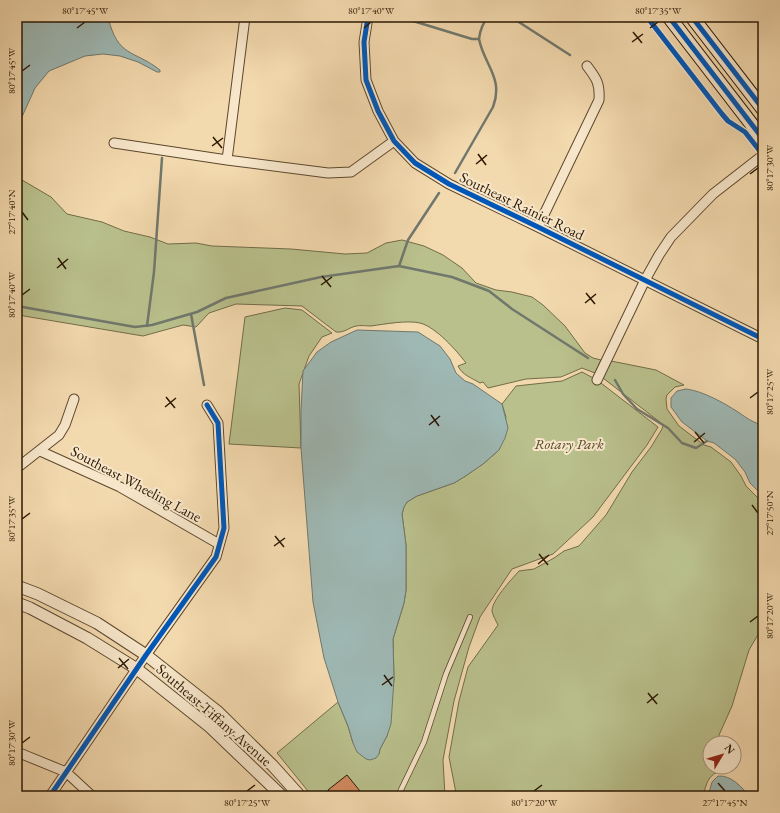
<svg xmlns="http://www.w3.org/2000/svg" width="780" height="813" font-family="'EB Garamond',serif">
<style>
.green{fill:#b9c08c;stroke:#726c48}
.water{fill:#9eb8b4;stroke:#70786d}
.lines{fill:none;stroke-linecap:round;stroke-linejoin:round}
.stream{stroke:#70786d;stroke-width:2.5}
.building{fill:#d28b5e;stroke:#2b1803;filter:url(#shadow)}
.service-casing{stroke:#5d482e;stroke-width:6}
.minor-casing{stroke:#5d482e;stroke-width:11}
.tertiary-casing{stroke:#5d482e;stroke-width:13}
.secondary-casing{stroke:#2b1803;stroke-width:15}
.service{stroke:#f7e6ca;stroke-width:4.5}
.minor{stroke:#f7e6ca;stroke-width:9}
.tertiary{stroke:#f7e6ca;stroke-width:11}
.secondary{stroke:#f7e6ca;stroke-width:13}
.cycleway-casing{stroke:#f7e6ca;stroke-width:8}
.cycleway{stroke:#0057b8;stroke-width:5}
.ticks{fill:none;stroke:#2b1803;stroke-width:1.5}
.labels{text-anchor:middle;stroke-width:4;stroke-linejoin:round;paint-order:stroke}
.street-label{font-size:15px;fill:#2b1803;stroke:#f7e6ca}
.park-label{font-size:15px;font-style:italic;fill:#564a2c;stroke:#f7e6ca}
.neatline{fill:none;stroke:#2b1803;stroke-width:1.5}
.ticks-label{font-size:10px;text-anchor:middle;fill:#2b1803}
</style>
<defs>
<filter id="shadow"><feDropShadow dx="-2.5" dy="2.5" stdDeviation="0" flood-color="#0004"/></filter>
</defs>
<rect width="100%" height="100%" fill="#f3d9ae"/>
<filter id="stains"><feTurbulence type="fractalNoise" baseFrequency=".005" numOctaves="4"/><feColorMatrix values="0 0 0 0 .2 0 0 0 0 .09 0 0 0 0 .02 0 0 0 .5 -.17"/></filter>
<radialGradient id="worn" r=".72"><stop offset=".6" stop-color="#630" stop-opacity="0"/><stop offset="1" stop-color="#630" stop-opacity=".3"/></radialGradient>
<path class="green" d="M17,175L22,180L51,197L67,214L102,222L124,231L150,237L168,244L196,243L212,246L291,249L345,254L367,253L386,243L402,240L424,246L443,255L462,268L476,283L496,290L512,292L532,297L543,305L565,326L585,353L593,358L601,360L595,373L582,368L561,377L526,379L488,388L483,382L480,383C472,378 462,375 458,366L466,363C457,351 436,327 420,323C407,320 385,324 371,326C366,326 361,325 356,326C348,328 344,333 336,332L302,306L236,304L209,313L196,327L183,325L143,336L24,316L17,313Z
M285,308L302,310L332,333L322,337L309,356L299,384L301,448L229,444L245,317Z
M611,361L656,370L684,385L675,387L667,395L666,399L667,409L679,426L704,445L711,447L731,462L741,476L746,486L763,503L761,519L763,525V626L749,650L732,706L719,735L718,743H710V767H720L722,771C708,773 706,785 703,796H455L456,793L449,757L459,701L468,667L498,625C496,621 493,616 492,611C492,600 511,580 519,571L534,569L554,558L564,551L579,546L606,515L632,472L651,447L662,429L663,426L661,423L603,378Z
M582,372L597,380L658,427L647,445L593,517L553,554L512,569L480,617L469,647L454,701L443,760L445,796H312L277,753L338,702L348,726L353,743L379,754L380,749L387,736L394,679L393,639L404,603L406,590V545L402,514L404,507L407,502L417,496L454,483L464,477L483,464L499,450L506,417L502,404L516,386L562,381Z"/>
<path class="water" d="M17,17H108C118,58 133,49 160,70V72H157L138,62L120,56L103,54L85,56L49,71L35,88L21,119L17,154Z
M357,330L418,332L440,346L450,359L456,373L465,381L473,384L502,404L508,428L505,438L499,450L483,464L464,477L454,483L417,496L407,502L404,507L402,514L406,545V590L404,603L393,639L394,679L391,724L387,736L380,749L379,754L376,758L370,760L366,759L357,752L353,743L348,726L338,702L324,658L313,602L301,448V411L303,371L317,352L331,342Z
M686,389C703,391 724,403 738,412C747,418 753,423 763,425V496L750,483L745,472L735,459L714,443L707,441L682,422L671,407V398L677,391Z
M718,776C731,775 742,787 749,796H708L712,782Z"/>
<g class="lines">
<path class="stream" d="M400,17L472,39H479
M511,17L570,55
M455,173L493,107C504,78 484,65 479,39C480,30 482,24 488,17
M399,266L408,240L439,193
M17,306L135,327L152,325L197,312L226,298L321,277L399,266L452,277L489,291L512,309L588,358
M191,314L204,385
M147,326L154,272L162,158
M615,380L623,394L637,409L668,428L682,443L696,448L707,441"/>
</g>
<path class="building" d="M347,775L364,796H332L328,790Z"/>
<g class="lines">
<g class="service-casing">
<path id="service" d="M398,796L424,742L446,674L470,617"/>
</g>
<g class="minor-casing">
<path id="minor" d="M368,17L364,42L366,80L378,111L394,141L415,163L449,184L538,227L763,339
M114,143L227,160L328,173L351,172L394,141
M227,160L245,17
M538,227L599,100C600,84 597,79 587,66
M597,380L645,280L659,255L671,237L713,194L763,155
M40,451L120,487L219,544
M17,468L59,435L65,425L74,399
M17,752L66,772L92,796
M50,796L146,655L216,557L224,528L218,423L207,405"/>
</g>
<g class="tertiary-casing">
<path id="tertiary" d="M17,586L38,594L97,623L146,655L217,711L273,766L300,796
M17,603L30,608L87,638L137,669L210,727L282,796"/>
</g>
<g class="secondary-casing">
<path id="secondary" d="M669,17L763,139
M692,17L763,109"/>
</g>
<use href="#service" class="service"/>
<use href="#minor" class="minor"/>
<use href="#tertiary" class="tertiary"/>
<use href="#secondary" class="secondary"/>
<g class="cycleway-casing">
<path id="cycleway" d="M368,17L364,42L366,80L378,111L394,141L415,163L449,184L538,227L763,339
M647,17L722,114L728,121L745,132L763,155
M669,17L763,139
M692,17L763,109
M50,796L146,655L216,557L224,528L218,423L207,405"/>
</g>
<use href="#cycleway" class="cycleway"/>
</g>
<path class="ticks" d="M77,28L85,22M364,28L371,22M650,28L658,22M633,32L642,43M632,42L643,34M22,71L30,65M213,137L222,148M212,146L223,138M478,154L486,165M476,164L487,155M750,174L758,168M22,212L28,220M58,258L66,269M57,268L68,259M322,276L331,287M321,285L332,277M586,293L595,304M22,295L30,289M585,303L596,294M166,397L175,408M750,398L758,392M165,407L176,398M431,415L439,426M429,425L440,416M695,432L704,443M694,442L705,433M752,505L758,513M22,519L30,513M275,536L284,547M274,546L285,538M539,554L548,565M538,564L549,555M750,622L758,616M119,658L128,669M118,668L129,659M384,675L392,686M382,685L393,677M648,693L657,704M647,703L658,694M22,743L30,737M718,783L725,791M247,791L255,785M534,791L542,785"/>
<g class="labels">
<g class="street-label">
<text transform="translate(522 206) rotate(26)" y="5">Southeast Rainier Road</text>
<text transform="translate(136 484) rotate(28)" y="5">Southeast Wheeling Lane</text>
<text transform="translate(214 715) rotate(41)" y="5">Southeast Tiffany Avenue</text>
</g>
<g class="park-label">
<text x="569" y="449">Rotary Park</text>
</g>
</g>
<rect width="780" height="813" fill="none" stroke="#f3d9ae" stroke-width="44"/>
<g transform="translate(722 755) rotate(52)"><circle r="19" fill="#f7e6ca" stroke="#a5947a"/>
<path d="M0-3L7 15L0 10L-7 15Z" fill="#8f2418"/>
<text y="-6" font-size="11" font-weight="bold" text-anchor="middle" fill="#2b1803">N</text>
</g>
<rect x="22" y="22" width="736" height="769" class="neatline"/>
<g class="ticks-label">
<text x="85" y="14">80°17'45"W</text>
<text x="371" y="14">80°17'40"W</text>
<text x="658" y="14">80°17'35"W</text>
<text transform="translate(11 71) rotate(-90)" y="4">80°17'45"W</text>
<text transform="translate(769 168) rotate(-90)" y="4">80°17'30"W</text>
<text transform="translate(11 212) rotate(-90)" y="4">27°17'40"N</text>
<text transform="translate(11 295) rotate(-90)" y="4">80°17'40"W</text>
<text transform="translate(769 392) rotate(-90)" y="4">80°17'25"W</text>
<text transform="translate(769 513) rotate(-90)" y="4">27°17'50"N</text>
<text transform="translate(11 519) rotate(-90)" y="4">80°17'35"W</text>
<text transform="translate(769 616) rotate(-90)" y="4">80°17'20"W</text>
<text transform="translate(11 743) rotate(-90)" y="4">80°17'30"W</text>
<text x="247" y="806">80°17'25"W</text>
<text x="534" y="806">80°17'20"W</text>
<text x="725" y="806">27°17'45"N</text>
</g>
<rect width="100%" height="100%" filter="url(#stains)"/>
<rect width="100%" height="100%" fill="url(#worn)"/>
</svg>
